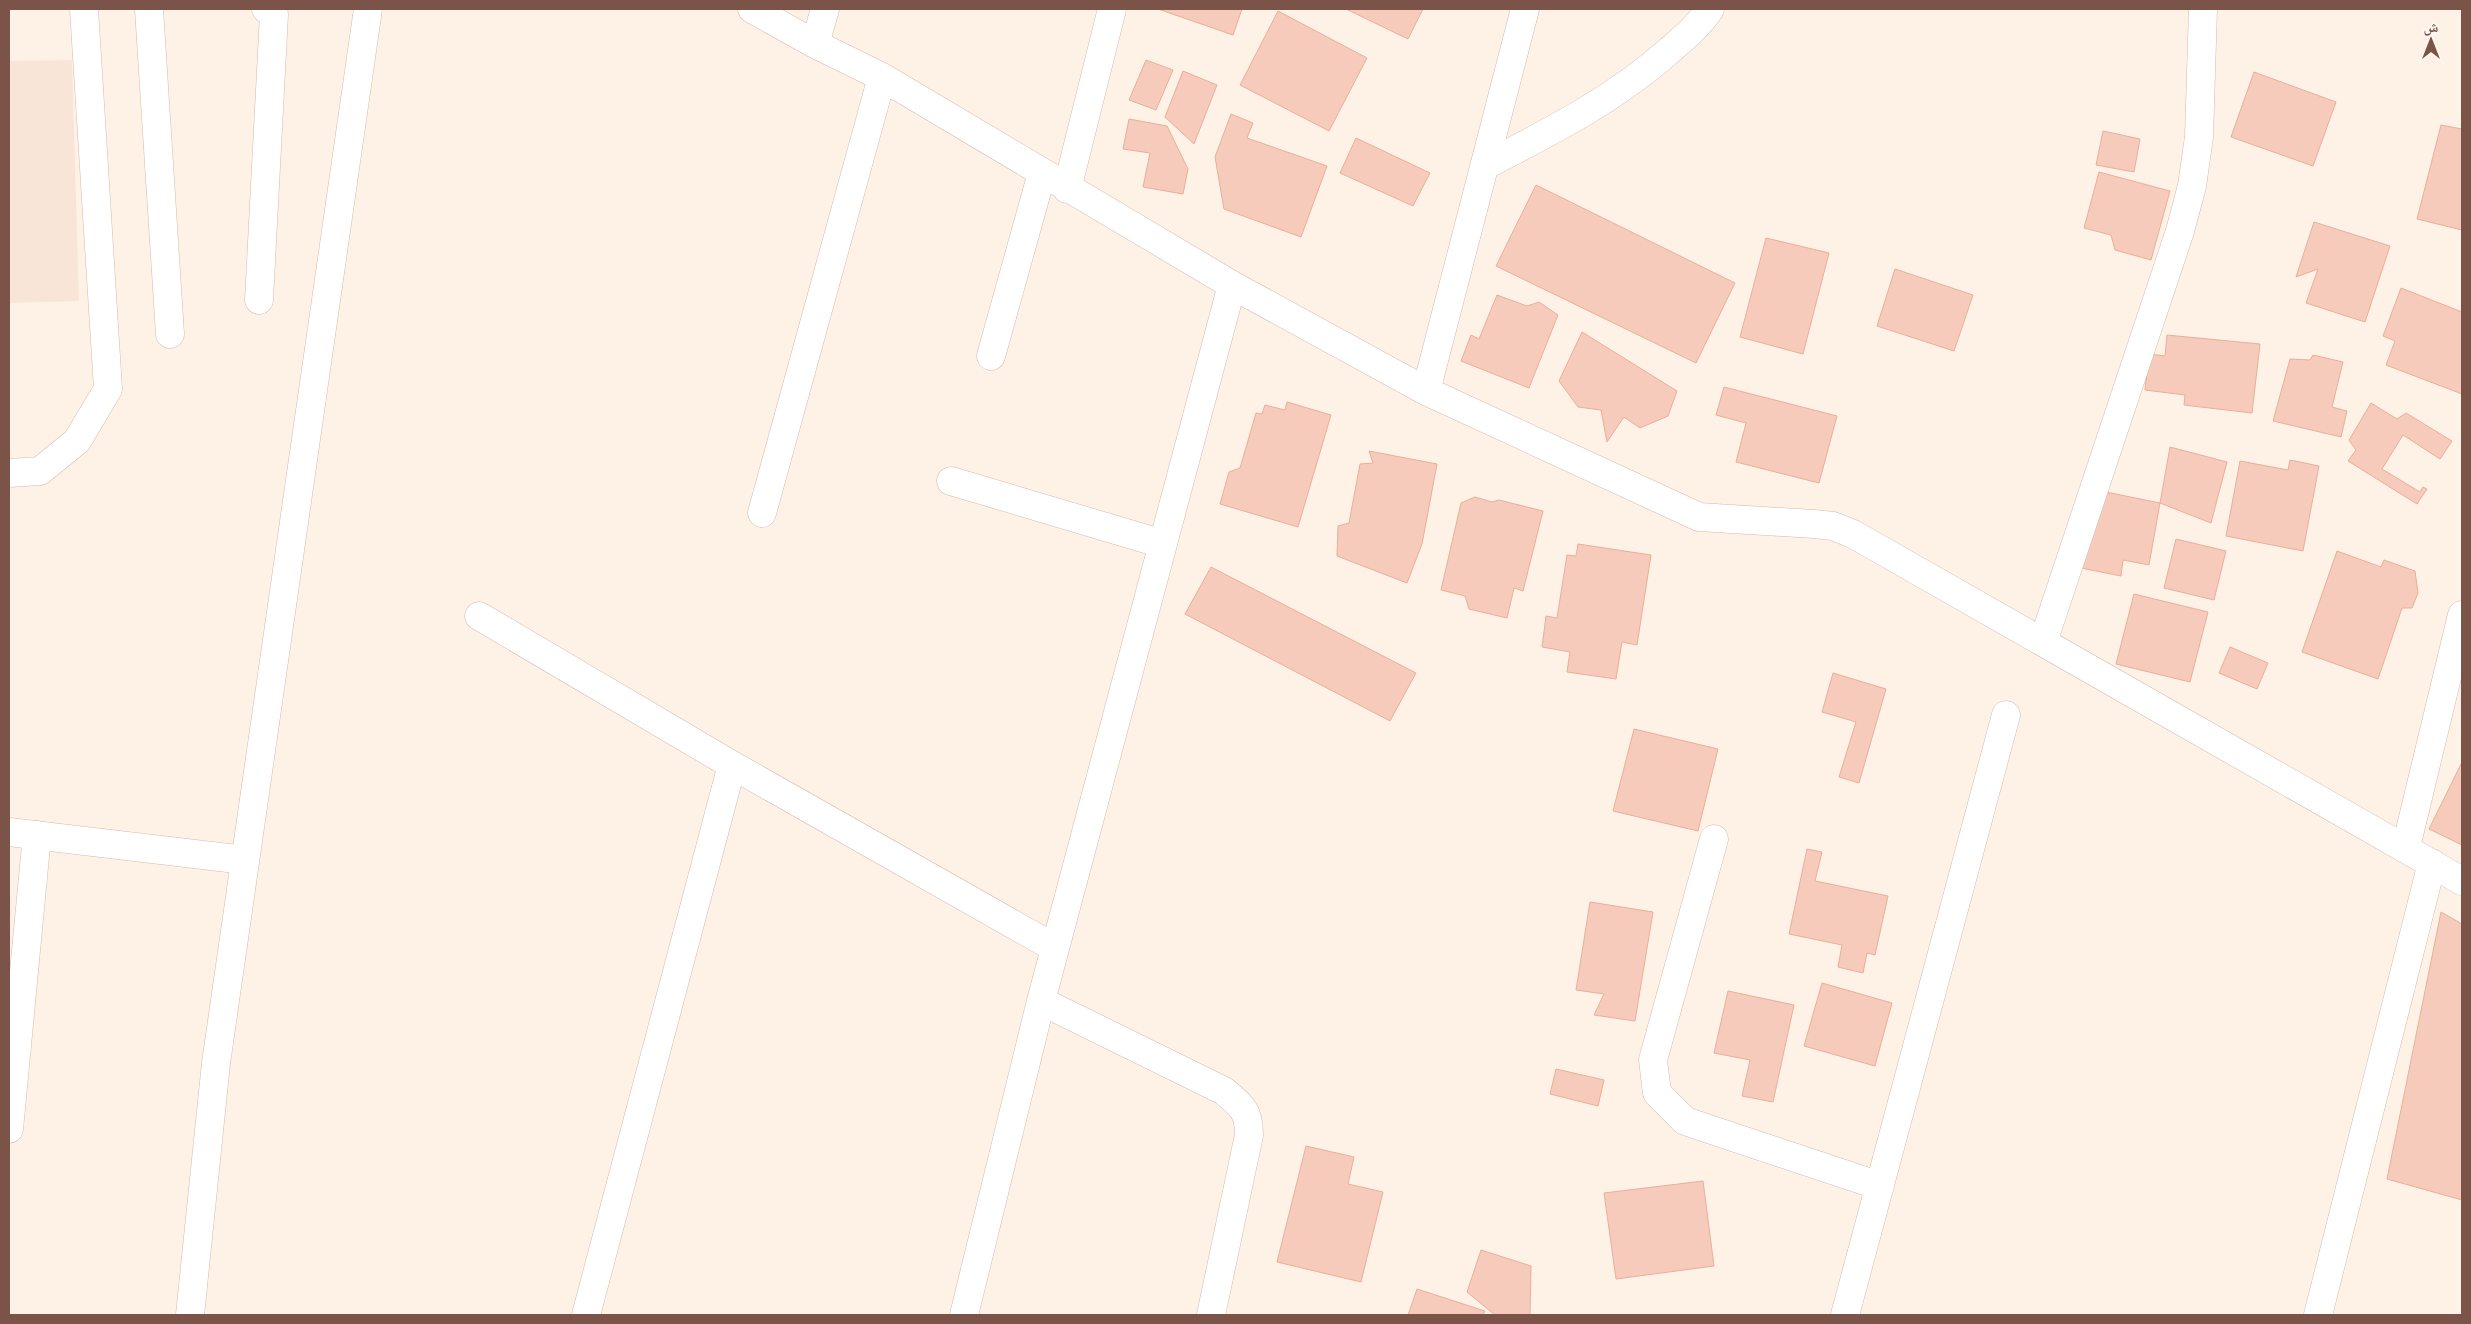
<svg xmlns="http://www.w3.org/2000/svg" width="2471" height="1324" font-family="'Varela Round','Noto Naskh Arabic',sans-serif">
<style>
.residential{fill:#f9e5d7}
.building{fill:#f6cbbb;stroke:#eaae9a}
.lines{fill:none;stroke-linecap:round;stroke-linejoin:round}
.minor-casing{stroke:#d4baad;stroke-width:29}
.minor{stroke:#fff;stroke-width:28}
</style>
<rect width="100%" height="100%" fill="#fef2e6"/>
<path class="residential" d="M72,60L79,301L9,303V61Z"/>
<path class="building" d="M1158,9H1242L1233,35Z
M1346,9H1423L1408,39Z
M1278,11L1367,58L1329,131L1240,85Z
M1146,60L1173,70L1156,110L1129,100Z
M1183,71L1217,85L1194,144L1165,117Z
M2254,72L2336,102L2313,166L2231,137Z
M1231,114L1253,123L1247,138L1327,166L1301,237L1224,209L1215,157Z
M1129,119L1167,126L1188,169L1183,194L1143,187L1150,153L1123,149Z
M2441,125L2462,129V230L2417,219Z
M2103,131L2140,139L2134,172L2096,165Z
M1356,138L1430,173L1413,206L1340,173Z
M2099,172L2170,191L2151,260L2115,250L2111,235L2084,228Z
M1536,185L1735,283L1696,363L1496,266Z
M2314,222L2390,246L2365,322L2306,303L2318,269L2296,277Z
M1766,238L1829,253L1803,354L1740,337Z
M1895,269L1973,295L1954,351L1877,326Z
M2401,288L2462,312V394L2386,365L2395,341L2383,336Z
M1497,295L1527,306L1539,302L1558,315L1529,388L1461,361L1471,335L1479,339Z
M1582,332L1677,391L1668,416L1640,428L1624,417L1607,442L1601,410L1578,407L1559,381Z
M2167,335L2260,344L2252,413L2184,405L2185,395L2145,390L2149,354L2165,356Z
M2313,355L2343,362L2332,407L2347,411L2341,437L2273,421L2290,359L2310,360Z
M1724,387L1837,416L1819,483L1736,462L1746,423L1716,415Z
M1287,402L1331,415L1298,527L1220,504L1229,472L1240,468L1256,413L1262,414L1265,405L1285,410Z
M2371,403L2397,419L2406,413L2452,441L2440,459L2403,435L2382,469L2420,492L2423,487L2427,489L2417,504L2348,461L2356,450L2349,440Z
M2170,447L2227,462L2211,523L2160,503Z
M1369,451L1437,464L1422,544L1407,583L1337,556L1338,526L1349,523L1360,464L1373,463Z
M2290,460L2319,466L2303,551L2226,536L2240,461L2288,470Z
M2096,490L2160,503L2149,565L2123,560L2121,576L2081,568Z
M1475,497L1492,502L1499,500L1543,511L1523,591L1514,588L1507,618L1469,609L1465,596L1441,590L1461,503Z
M2176,539L2226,551L2214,600L2164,588Z
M1578,544L1651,555L1637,645L1622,642L1616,679L1567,672L1570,652L1542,647L1546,616L1557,618L1567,555L1576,556Z
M2337,551L2381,567L2384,560L2415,571L2418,593L2412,608H2402L2378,679L2302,652Z
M1211,567L1416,673L1390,721L1185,614Z
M2134,594L2208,612L2190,682L2116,664Z
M2230,647L2268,663L2257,689L2219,673Z
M1833,673L1886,689L1859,783L1839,777L1856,722L1822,712Z
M1634,729L1718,749L1698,831L1613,811Z
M2462,762V845L2429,829Z
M1807,849L1822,852L1815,881L1888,896L1875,955L1867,953L1863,973L1838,967L1842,945L1789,934Z
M1590,902L1653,912L1635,1021L1594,1015L1604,994L1576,990Z
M2441,912L2462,924V1200L2387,1179Z
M1822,983L1892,1003L1875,1066L1804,1046Z
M1728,991L1794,1005L1773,1102L1742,1096L1750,1060L1714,1053Z
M1556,1069L1604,1080L1598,1106L1550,1094Z
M1306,1146L1354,1157L1348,1184L1383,1192L1361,1282L1277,1262Z
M1703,1181L1714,1266L1616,1279L1604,1193Z
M1481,1250L1531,1266L1530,1315H1495L1467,1292Z
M1417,1289L1485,1311L1483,1315H1408Z"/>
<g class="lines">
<g class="minor-casing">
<path id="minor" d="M149,9L170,334
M752,9L815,44L882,77L1232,285L1426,391L1699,517L1814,524L1833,526L1853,534L2462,881
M815,44L825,9
M1484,166C1550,132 1615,99 1670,50C1685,37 1699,25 1710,9
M1067,189L1112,9
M259,300L274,14L266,9
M991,356L1042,173
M1426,391L1525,9
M9,473L40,471L77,441L108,389L84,9
M951,481L1163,544
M762,513L882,77
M479,616L732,765L1055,948
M2043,642L2180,231L2192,186L2199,137L2203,9
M9,832L245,860
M1714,839L1653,1060L1657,1093L1685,1121L1880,1186
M2406,847L2462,615
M1041,1001L1224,1091C1242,1106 1249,1111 1249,1135L1211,1315
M9,1129L37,835
M190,1315L216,1063L368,9
M586,1315L732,765
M964,1315L1041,1001L1232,285
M1845,1315L2006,715
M2318,1315L2432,863"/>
</g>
<use href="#minor" class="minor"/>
</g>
<rect width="2471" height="1324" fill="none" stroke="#7b5348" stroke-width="20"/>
<g transform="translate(2431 40)" stroke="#fff6ee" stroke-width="4" paint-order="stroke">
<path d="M0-4L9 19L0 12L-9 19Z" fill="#7b5348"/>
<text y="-8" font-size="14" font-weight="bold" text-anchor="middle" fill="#7b5348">ش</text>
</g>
</svg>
